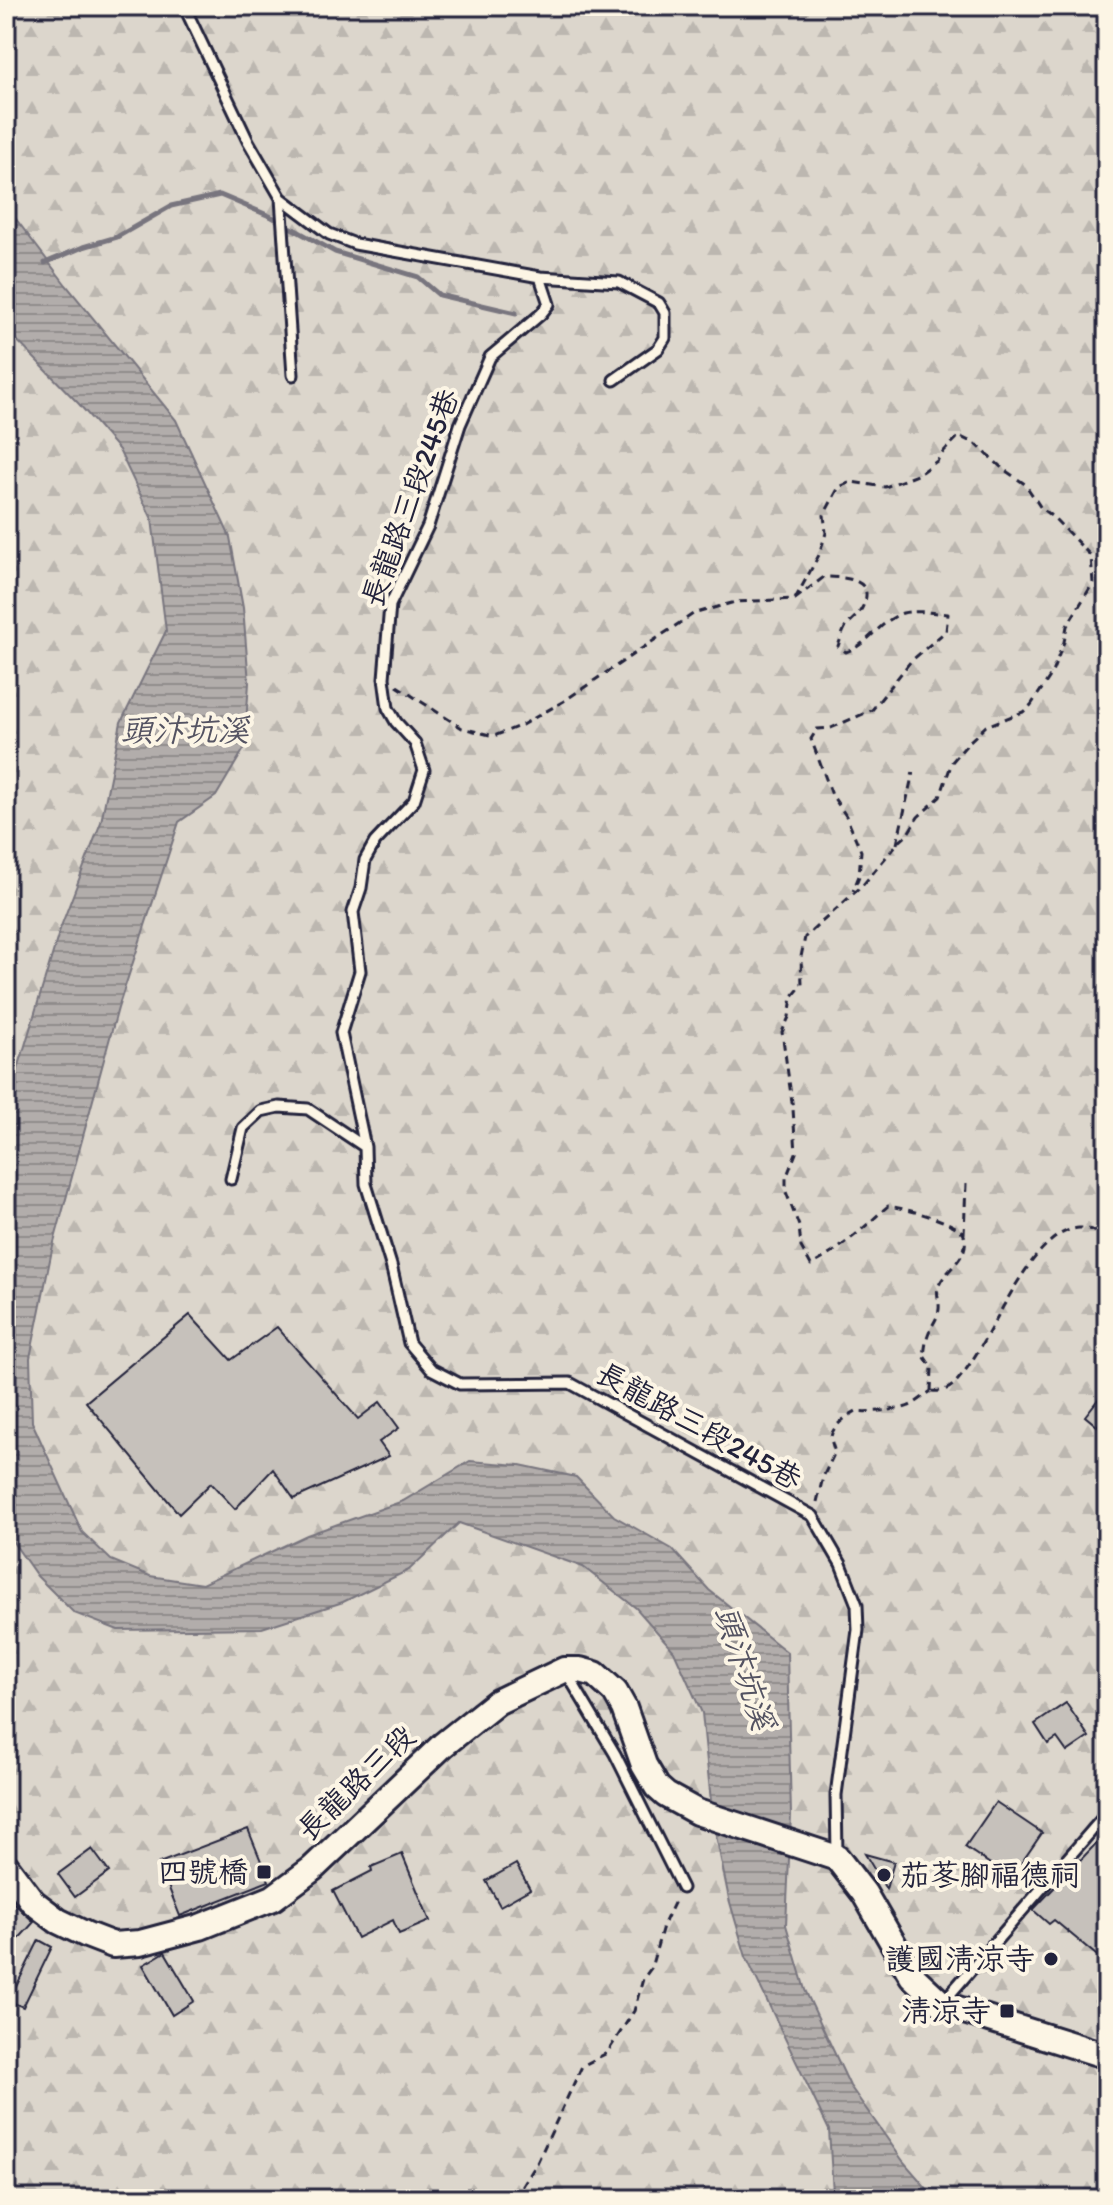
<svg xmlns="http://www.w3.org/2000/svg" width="1113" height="2205" font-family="Itim,'LXGW WenKai TC',sans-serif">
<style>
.forest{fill:url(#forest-firs);stroke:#7f7c84;stroke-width:2}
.water{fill:url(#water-rules);stroke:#78757e;stroke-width:2}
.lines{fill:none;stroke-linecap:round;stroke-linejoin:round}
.stream{stroke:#78757e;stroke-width:5}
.building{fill:#c6c1bb;stroke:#22223b;stroke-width:2}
.service-casing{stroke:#22223b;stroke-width:15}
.secondary-casing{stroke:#22223b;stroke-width:30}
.path{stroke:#22223b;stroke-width:3;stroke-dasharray:8 6;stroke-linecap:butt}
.service{stroke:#fcf5e5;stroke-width:9}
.secondary{stroke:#fcf5e5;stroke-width:24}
.poi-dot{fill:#22223b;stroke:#fcf5e5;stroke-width:3}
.labels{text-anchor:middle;stroke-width:8;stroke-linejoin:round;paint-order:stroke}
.street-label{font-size:30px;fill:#22223b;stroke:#fcf5e5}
.poi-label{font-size:30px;fill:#22223b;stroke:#fcf5e5;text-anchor:end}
.water-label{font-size:32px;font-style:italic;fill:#545362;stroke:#fcf5e5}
</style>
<defs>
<pattern id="forest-firs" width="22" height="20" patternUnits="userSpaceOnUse" patternTransform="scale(2)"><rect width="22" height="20" fill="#dcd6cc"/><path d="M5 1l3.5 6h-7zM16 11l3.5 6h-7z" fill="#bcb7b0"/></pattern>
<pattern id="water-rules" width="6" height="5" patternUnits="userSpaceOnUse" patternTransform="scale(2)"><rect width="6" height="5" fill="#b2adab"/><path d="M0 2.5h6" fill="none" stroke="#908c8c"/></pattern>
</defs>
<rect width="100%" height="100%" fill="#fcf5e5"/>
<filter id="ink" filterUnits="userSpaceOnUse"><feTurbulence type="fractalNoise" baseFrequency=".0125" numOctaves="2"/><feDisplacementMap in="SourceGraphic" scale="16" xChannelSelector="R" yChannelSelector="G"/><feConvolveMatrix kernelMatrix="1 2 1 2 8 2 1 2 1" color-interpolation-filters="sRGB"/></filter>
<g filter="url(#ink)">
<path class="forest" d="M6,6H1107V2199H6Z"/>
<path class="water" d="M6,206L66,285L176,420L230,537L243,608L249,683L244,749L216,796L179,822L118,1008L52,1250L30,1358L32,1422L82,1532L111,1560L150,1576L202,1584L307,1535L403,1501L470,1461L520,1465L576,1477L614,1516L672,1549L709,1590L787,1652L791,1815L786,1925L805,1990L850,2086L903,2161L936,2199H840L833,2193L829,2130L746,1957L729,1899L713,1821L702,1713L674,1651L636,1608L583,1567L459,1523L409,1570L343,1602L262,1628L118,1630L74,1613L37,1576L6,1532V1109L60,929L101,822L121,722L166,631L152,519L119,450L79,404L6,329Z"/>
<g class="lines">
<path class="stream" d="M45,263L83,247L117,237L171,206L220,195L272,217L335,252L418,277L439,295L516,313"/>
</g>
<path class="building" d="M190,1315L231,1360L277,1327L358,1419L380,1402L399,1428L379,1442L389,1456L294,1499L273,1469L235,1509L211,1483L179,1514L86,1402Z
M1107,1388V1413L1097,1426L1085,1416Z
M1066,1703L1089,1737L1067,1752L1057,1738L1048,1744L1035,1724Z
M996,1802L1042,1833L1011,1878L965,1847Z
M248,1829L269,1881L180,1916L159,1863Z
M1107,1832V1964L1054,1920L1049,1924L1033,1910Z
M92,1849L109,1872L75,1897L58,1874Z
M402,1854L430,1921L399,1934L393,1920L357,1938L333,1891L372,1871L371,1867Z
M865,1854L894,1862L886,1889Z
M516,1864L530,1889L500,1906L486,1881Z
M6,1896L34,1922L6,1953Z
M39,1940L52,1947L23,2007L9,2001Z
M165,1952L194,2001L172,2015L143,1965Z"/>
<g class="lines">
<g class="service-casing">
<path id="service" d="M184,6L248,141L281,198L329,234L355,244L540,277L549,304L541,314L490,357L460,425L428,526L390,605L384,678L388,708L396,722L415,743L424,770L414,801L375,842L365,860L361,888L353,912L360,971L341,1033L365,1147L366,1184L391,1265L409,1343L431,1369L460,1384L570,1383L813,1516L841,1564L857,1605L858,1630L836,1795L837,1854
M281,198L293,375
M540,277L619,282L659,303L665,313V338L658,349L614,380
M231,1179L243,1128L261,1111L279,1107L308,1109L365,1147
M566,1672L615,1754L682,1888
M944,2001L1107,1813"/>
</g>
<g class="secondary-casing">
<path id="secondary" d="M6,1866L33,1902L58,1921L87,1935L113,1945L140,1943L200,1927L273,1898L312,1869L443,1745L497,1702L564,1670H580L595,1674L615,1692L624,1708L644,1765L657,1787L666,1795L697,1812L837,1858L864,1893L912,1976L942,2004L1107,2056"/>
</g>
<path class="path" d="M795,599L819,555L826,533L824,515L839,487L851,482L885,487L917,475L937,461L944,451L959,436L977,445L1003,469L1025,484L1041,508L1055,519L1091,556L1093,583L1067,626L1064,642L1051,675L1031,705L1023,712L986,726L969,742L952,762L940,797L918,817L907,835L897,844L862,886L805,937L801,957L802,985L792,997L789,1017L782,1032L793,1109L796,1153L786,1178V1192L799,1226L801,1247L811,1265C840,1251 864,1227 888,1206C903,1208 954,1221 963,1233C966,1238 966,1244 964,1250C959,1264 945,1272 939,1285C935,1293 940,1301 939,1309C938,1318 932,1325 929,1332C926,1339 925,1348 924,1356L932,1368L931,1391
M397,686L462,728L494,736L522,725L564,701L693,614L735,602L795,599L824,577C843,577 878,578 862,608C858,616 850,621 845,628C842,634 840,641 838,646L846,652C868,645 881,620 903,613C917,610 934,613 948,614L946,631L911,661L872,710L831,728L817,729L811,739L832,795L846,816L861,851L859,876L853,891
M897,844L913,772
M964,1234L966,1184
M932,1391C940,1392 948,1390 954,1384C990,1349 1026,1232 1079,1228C1090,1227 1099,1234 1107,1240
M817,1502L823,1477L835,1452C834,1450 831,1440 831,1438C831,1427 847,1416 856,1411C864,1413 901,1410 909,1406C916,1403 924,1396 931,1391
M1095,2002L1107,1994
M515,2199L537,2163L582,2066L607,2053L634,2011L643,1979L651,1968L663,1926L676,1899"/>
<use href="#service" class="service"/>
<use href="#secondary" class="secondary"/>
</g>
</g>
<g class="poi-dot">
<rect x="256" y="1864" width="16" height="16" rx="4"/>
<circle cx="884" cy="1875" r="8"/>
<circle cx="1051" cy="1959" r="8"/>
<rect x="999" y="2003" width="16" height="16" rx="4"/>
</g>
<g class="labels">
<g class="street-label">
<text transform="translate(410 498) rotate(-70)" y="10">長龍路三段245巷</text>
<text transform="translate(699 1426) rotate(29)" y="10">長龍路三段245巷</text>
<text transform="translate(356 1783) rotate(-44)" y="10">長龍路三段</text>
</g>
<g class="poi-label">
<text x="248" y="1882">四號橋</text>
<text x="900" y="1885" text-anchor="start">茄苳腳福德祠</text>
<text x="1035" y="1969">護國清涼寺</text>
<text x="991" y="2021">清涼寺</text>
</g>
<g class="water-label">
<text x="185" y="741">頭汴坑溪</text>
<text transform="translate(745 1668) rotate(72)" y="11">頭汴坑溪</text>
</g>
</g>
<rect width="1113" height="2205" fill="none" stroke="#fcf5e5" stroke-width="32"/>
<rect x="16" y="16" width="1081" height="2173" fill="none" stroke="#22223b" stroke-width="3" filter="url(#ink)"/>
</svg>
